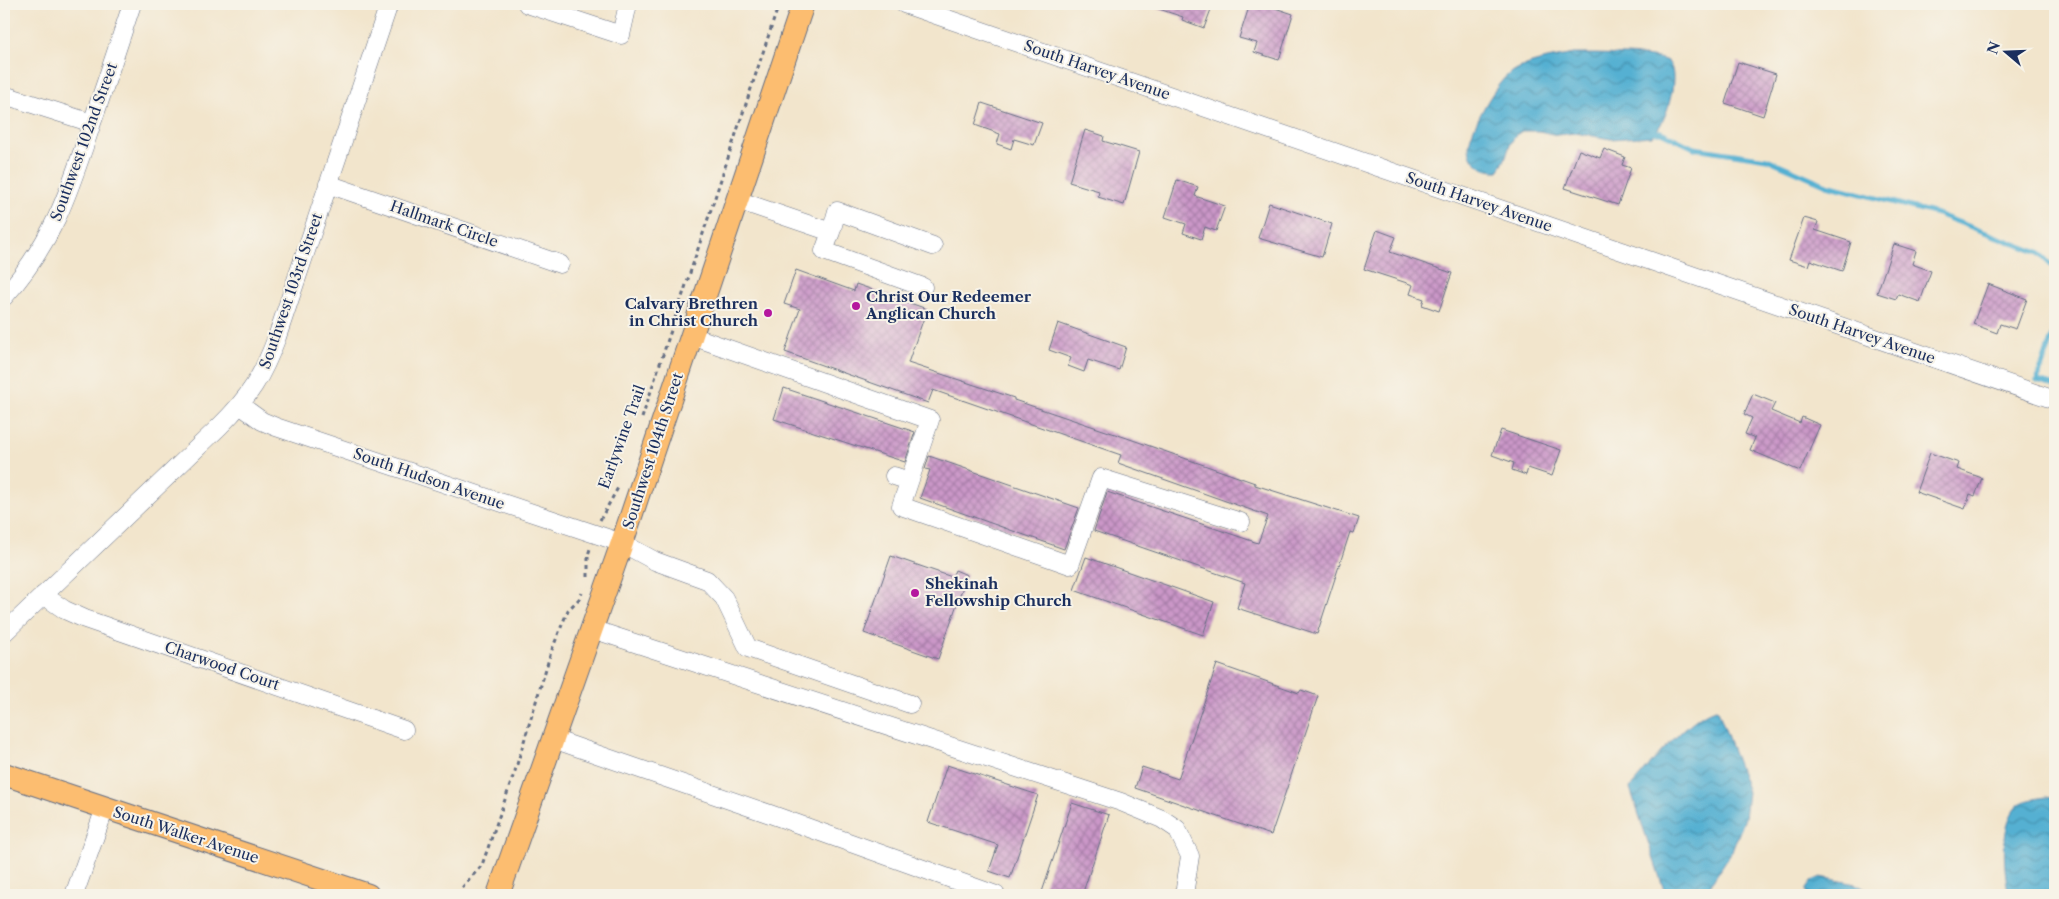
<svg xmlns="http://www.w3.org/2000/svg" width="2059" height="899" font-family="'Libre Caslon Text',serif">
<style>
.water{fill:url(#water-waves);stroke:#387098}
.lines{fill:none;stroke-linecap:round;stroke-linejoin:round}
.stream{stroke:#54b0d2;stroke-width:5}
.building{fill:url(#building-cross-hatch)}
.minor-casing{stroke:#666f84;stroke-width:19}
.major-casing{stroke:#666f84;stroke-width:24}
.path{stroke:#666f84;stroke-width:3;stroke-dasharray:4 4;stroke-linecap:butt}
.minor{stroke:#fff;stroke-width:18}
.major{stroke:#fcbd6f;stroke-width:22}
.poi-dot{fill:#b5179e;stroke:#f7f3e8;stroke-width:2}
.labels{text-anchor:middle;stroke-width:4;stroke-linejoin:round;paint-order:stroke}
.street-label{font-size:15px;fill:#1b2f5e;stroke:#f7f3e8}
.poi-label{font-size:15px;font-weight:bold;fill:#1b2f5e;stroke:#f7f3e8;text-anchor:start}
</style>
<defs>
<pattern id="water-waves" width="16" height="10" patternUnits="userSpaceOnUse" patternTransform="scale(1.25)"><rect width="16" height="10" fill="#54b0d2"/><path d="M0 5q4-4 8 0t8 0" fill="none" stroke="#4590ae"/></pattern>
<pattern id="building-cross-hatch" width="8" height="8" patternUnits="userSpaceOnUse" patternTransform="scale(1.25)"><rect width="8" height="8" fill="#cb97c8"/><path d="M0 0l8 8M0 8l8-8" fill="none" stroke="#a47ca6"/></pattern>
</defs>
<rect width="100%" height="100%" fill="#f7f3e8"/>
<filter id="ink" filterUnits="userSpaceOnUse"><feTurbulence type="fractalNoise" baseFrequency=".02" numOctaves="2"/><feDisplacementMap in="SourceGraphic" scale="10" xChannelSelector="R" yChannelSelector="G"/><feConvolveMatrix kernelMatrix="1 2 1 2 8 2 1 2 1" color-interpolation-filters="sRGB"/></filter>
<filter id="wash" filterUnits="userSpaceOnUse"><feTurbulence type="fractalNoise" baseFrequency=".0096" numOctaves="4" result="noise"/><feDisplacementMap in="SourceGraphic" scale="20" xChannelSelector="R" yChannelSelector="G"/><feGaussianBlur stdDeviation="1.12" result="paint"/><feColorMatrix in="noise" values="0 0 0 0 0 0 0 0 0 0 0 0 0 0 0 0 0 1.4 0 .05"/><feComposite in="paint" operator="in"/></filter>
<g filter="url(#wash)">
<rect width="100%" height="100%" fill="#f2e5cc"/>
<path class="water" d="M1574,54C1590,54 1657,54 1667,61C1675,67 1673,82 1672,90C1669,107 1664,124 1652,136L1611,139L1575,133L1557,135L1539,131H1522C1507,138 1509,159 1498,171C1484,172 1469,162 1469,147C1469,131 1495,84 1509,74C1527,61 1553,58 1574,54Z
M1716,709L1718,710L1748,792L1745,818L1732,851L1704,895H1668L1665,893L1630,788C1646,769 1692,713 1716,709Z
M2055,796V895H2009C2004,873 1998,818 2021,803C2028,799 2047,797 2055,796Z
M1821,877L1856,884L1876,895H1807L1806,889L1812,881Z"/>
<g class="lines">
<path class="stream" d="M1651,132H1661L1694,148L1767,159L1827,185L1937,214L2039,253L2055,269
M2055,327L2037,381L2055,386"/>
</g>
<g id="blocks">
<path class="building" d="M1150,4H1213L1204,28L1182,20L1183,17L1150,6Z
M1250,4H1263L1293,14L1279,60L1254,52L1257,43L1239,38Z
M1738,62L1776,74L1763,116L1725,103Z
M982,103L1042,123L1034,145L1014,139L1011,149L997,144L1000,134L975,125Z
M1085,130L1104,136L1103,141L1139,152L1124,205L1098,197L1099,191L1069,182Z
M1604,149L1625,157L1622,165L1631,168L1618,205L1565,188L1579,150L1600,158Z
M1177,180L1198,187L1195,196L1225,206L1216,231L1205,227L1201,239L1183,233L1186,224L1165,217Z
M1269,203L1332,224L1322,257L1258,238Z
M1804,218L1818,222L1815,230L1851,242L1842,271L1810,260L1808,266L1789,260Z
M1377,230L1396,237L1390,252L1452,273L1439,311L1422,305L1424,299L1410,294L1413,285L1364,269Z
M1894,244L1916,251L1912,264L1931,271L1920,302L1898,294L1896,299L1877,293Z
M796,270L854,291L856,284L927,309L908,363L1014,398V400L1127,438L1255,483V485L1359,518L1354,533L1350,532L1317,634L1237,608L1245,583L1094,531L1107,492L1258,543L1268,516L1118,463L1121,455L933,390L928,403L785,352L800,309L784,304Z
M1988,284L2027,299L2016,329L2000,324L1997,333L1973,324Z
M1058,323L1126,347L1119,370L1088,360L1084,372L1068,366L1071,358L1049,350Z
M784,388L915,432L905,462L774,419Z
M1753,394L1775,403L1771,411L1800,423L1802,417L1820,425L1800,471L1750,450L1755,438L1745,434L1752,418L1744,414Z
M1501,430L1561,450L1552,476L1528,468L1526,475L1512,470L1514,463L1492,455Z
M1930,453L1959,463L1957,469L1982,478L1975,496L1970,494L1965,509L1916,492Z
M929,456L1079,508L1064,549L920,498L930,470L925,469Z
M891,556L952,577L955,570L967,575L938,659L864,633Z
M1086,557L1214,602L1203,635L1074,590Z
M1217,664L1299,693L1301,690L1318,696L1271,835L1135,788L1142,767L1178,779Z
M947,765L1038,795L1010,878L989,871L998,845L928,822Z
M1072,803L1109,815L1082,895H1041Z"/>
</g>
</g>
<g filter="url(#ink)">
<use href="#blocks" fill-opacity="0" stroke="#666f84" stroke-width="1"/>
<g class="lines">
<g class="minor-casing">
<path id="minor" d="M527,4L621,35L628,4
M904,4L2055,400
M4,95L92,123
M328,184L560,264
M737,200L831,232L837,211L933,246
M831,232L824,251L923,287
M4,297C54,241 69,192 92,123C106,83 119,43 132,4
M692,336L930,420L901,506L1070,565L1101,478L1241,522
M240,405L262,421L276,427L622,543L655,561L707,580L724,598L748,648L910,704
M894,476L909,481
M43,595L65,610L85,619L404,730
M592,629L1121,802L1162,819L1177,829L1190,856L1184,895
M4,633L220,426C250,396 262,377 277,337L389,4
M553,739L770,814L996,895
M74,895L105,808"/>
</g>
<g class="major-casing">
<path id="major" d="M4,774L368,895
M498,895L622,543L803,4"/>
</g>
<path class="path" d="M642,418L779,4
M600,520L619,486
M588,577V555L590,549
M460,895L461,889L482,865L515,771L551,652L568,610L580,598L582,593"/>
<use href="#minor" class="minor"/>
<use href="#major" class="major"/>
</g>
</g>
<g class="poi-dot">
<circle cx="856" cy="306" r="5"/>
<circle cx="768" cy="313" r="5"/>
<circle cx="915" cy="593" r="5"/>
</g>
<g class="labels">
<g class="street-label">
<text transform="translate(1097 70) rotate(19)" y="5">South Harvey Avenue</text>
<text transform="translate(84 142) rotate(-70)" y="5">Southwest 102nd Street</text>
<text transform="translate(1479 202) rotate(19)" y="5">South Harvey Avenue</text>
<text transform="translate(444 224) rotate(19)" y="5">Hallmark Circle</text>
<text transform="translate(291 291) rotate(-71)" y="5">Southwest 103rd Street</text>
<text transform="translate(1862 334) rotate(19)" y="5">South Harvey Avenue</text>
<text transform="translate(622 437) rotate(-70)" y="5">Earlywine Trail</text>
<text transform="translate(653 451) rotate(-72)" y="5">Southwest 104th Street</text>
<text transform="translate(429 479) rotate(19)" y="5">South Hudson Avenue</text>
<text transform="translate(222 666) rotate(19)" y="5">Charwood Court</text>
<text transform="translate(186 835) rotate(18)" y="5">South Walker Avenue</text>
</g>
<g class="poi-label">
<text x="866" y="302">Christ Our Redeemer<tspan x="866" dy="17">Anglican Church</tspan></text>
<text x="758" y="309" text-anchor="end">Calvary Brethren<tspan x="758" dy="17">in Christ Church</tspan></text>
<text x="925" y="589">Shekinah<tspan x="925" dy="17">Fellowship Church</tspan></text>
</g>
</g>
<rect width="2059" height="899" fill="none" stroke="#f7f3e8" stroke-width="20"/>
<g transform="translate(2006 52) rotate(289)" stroke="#f7f3e8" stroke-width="4" paint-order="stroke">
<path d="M0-4L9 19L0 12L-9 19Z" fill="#1b2f5e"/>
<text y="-8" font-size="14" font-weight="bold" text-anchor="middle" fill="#1b2f5e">N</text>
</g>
</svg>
